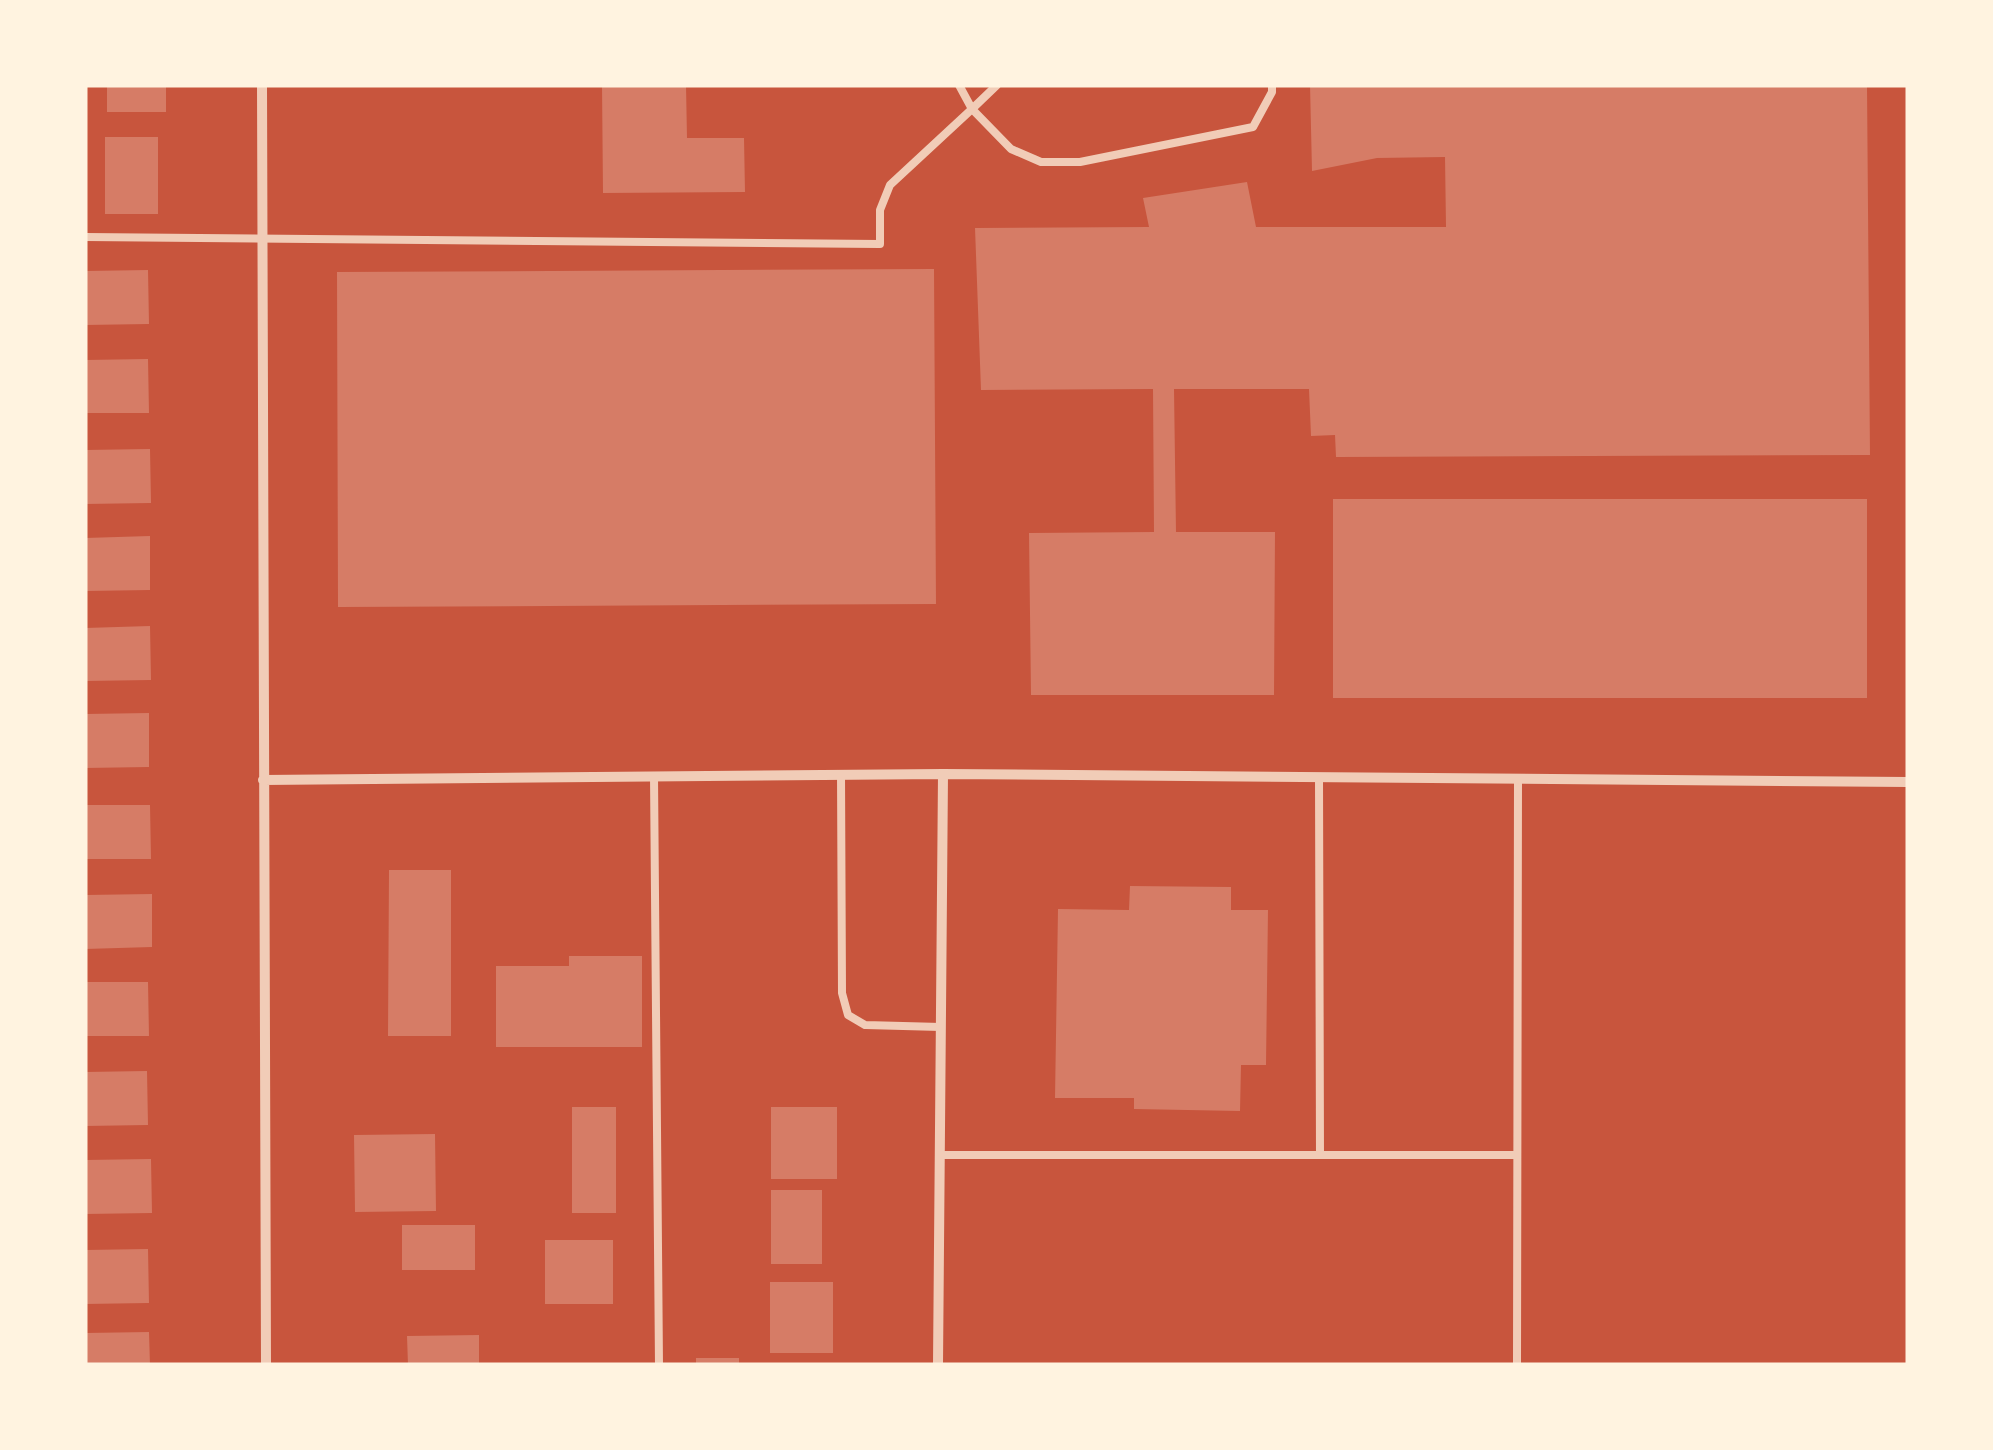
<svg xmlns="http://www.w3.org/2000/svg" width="1993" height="1450" font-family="Figtree,sans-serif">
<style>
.building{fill:#d67c66}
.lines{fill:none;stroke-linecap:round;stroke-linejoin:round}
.service{stroke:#f1ccb7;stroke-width:8}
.minor{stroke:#f1ccb7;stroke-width:10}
</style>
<rect width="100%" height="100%" fill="#c8553d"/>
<path class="building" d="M107,85H166V112H107Z
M602,85H686L687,138H744L745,192L603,193Z
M1310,85H1867L1870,455L1336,457L1335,435L1311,436L1309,389H1174L1176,532H1275L1274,695H1031L1029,533L1154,532L1153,389L981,390L975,228L1149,227L1143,198L1247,182L1256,227H1446L1445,157L1377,158L1312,171Z
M105,137H158V214H105Z
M934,269L936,604L338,607L337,272Z
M148,270L149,324L85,325V271Z
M148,359L149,413H85V360Z
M150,449L151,503L85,504V450Z
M1333,499H1867V698H1333Z
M150,536V590L85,591V538Z
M150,626L151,680L85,681V628Z
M149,713V767L85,768V714Z
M85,805H150L151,859H85Z
M389,870H451V1036H388Z
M1130,886L1231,887V910H1268L1266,1065H1241L1240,1111L1134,1109V1098H1055L1058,909L1129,910Z
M152,894V947L85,949V895Z
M569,956H642V1047H496V966H569Z
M85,982H148L149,1036H85Z
M147,1071L148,1125L85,1126V1072Z
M572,1107H616V1213H572Z
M771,1107H837V1179H771Z
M435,1134L436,1211L355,1212L354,1135Z
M151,1159L152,1213L85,1214V1160Z
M771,1190H822V1264H771Z
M402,1225H475V1270H402Z
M545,1240H613V1304H545Z
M148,1249L149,1303L85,1304V1250Z
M770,1282H833V1353H770Z
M149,1332L150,1365H85V1333Z
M479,1335V1365H408L407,1336Z
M696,1358H739V1365H696Z"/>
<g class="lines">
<path class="service" d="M997,85L972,109L1011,149L1041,162H1080L1253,127L1272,92V85
M85,237L880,244V210L890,185L972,109L959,85
M841,774L842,993L848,1015L865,1025L941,1027
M654,776L659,1365
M1319,777L1320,1155
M940,1155H1517
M1517,1365L1518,779"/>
<path class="minor" d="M262,85L266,1365
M263,780L943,774L1908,782
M938,1365L943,774"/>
</g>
<rect width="1993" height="1450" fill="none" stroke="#fff3e0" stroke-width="175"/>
</svg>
